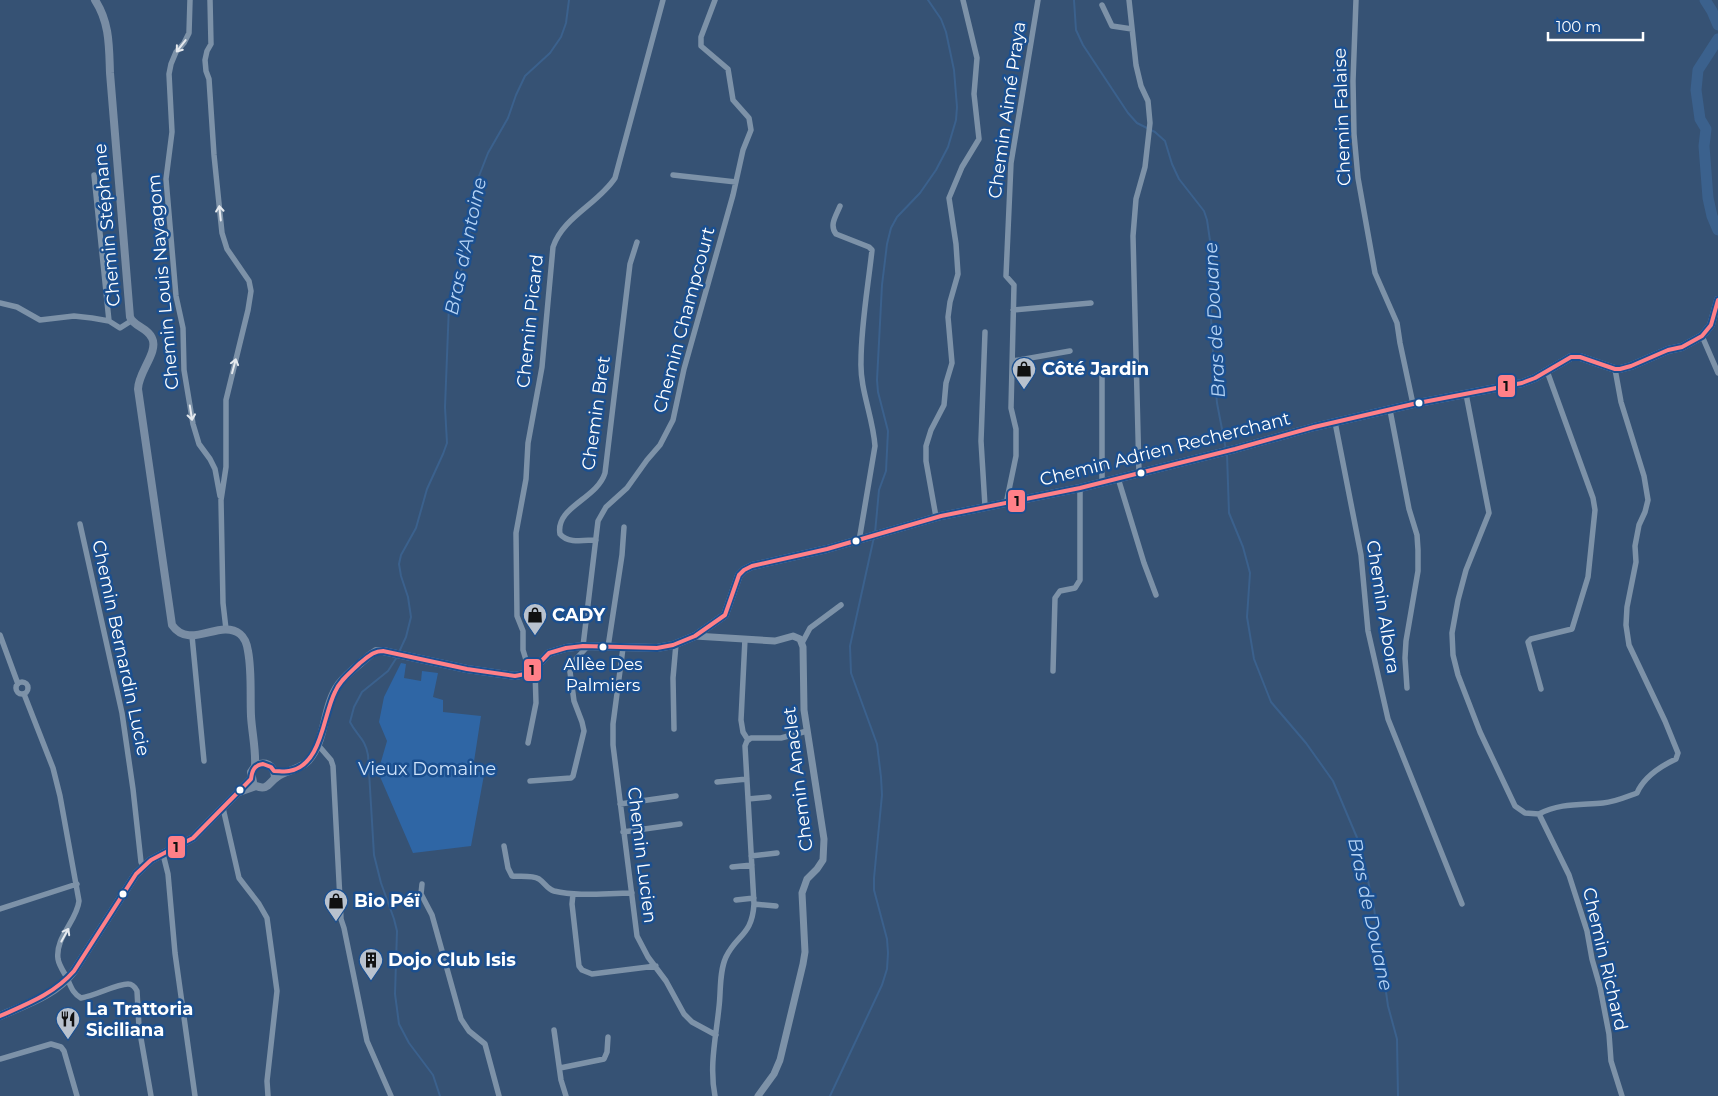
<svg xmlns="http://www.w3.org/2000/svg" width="1718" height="1096" font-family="Montserrat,sans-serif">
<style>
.green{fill:#2f66a5}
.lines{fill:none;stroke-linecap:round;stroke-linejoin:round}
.stream{stroke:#3b618d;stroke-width:2}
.river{stroke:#3b618d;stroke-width:11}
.minor{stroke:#7d92a8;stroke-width:5.5}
.tertiary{stroke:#7d92a8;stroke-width:7}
.secondary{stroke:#798da4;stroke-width:8}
.bus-1-casing{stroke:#1b4f8f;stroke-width:8}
.bus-1{stroke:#ff8088;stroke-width:4}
.oneway{stroke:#e5e9ee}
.bus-dot{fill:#fff;stroke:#1b4f8f;stroke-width:2}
.labels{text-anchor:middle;stroke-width:5;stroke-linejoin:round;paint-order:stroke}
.bus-label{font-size:17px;fill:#fff;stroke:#1b4f8f}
.street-label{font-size:18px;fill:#fff;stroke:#1b4f8f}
.poi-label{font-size:18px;font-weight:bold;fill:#fff;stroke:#1b4f8f;text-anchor:start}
.park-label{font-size:18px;fill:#cfe3fa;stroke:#1b4f8f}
.water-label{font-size:19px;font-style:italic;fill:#b5d3f5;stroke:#1b4f8f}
.line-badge{stroke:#1b4f8f;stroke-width:2}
.pale-badge-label{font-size:14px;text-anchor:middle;font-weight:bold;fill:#111}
</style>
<rect width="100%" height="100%" fill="#365274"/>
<path class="green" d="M401,663L406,664L404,678L421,681L422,671L438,673L433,697L443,700V712L481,716L473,768L484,775L471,846L413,853L378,772L387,741L379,722L384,697Z"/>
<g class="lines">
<path class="stream" d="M1074,0L1076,30L1083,45L1128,113L1137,123L1155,132L1165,141L1172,164L1179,179L1204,211L1207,220L1213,261L1211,317L1214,370L1217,403L1226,450
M1227,454L1229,513L1243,547L1250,573L1247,617L1254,659L1271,702L1306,743L1333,781L1358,840L1364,862L1374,908L1388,1006L1397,1039L1398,1096
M875,533L879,490L886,471L888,431L878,392L877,380L882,285L887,244L891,228L897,217L920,193L936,170L948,147L956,120L957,107L954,70L946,32L941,19L928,0
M399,652L406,637L411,617L408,597L401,576L399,564L401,555L416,528L427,489L443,454L447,443L445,407L449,305L457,281L467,256L475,190L479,176L488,153L508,118L516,95L525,76L550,53L561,37L566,23L569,0
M397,657L388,671L362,692L354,707L350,722C357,736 365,738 368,755L374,855L381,883L394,919L397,931L395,994L399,1024L409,1043L433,1075L440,1096
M830,1096L882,985L887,969L888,953L887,939L874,890V878L882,795L881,777L877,744L851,673L850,646L874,537"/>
<path class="river" d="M1705,0L1712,11L1718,25
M1718,39L1698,70L1696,90L1700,119L1706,129L1704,146L1708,198L1712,216L1718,230"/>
<path class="minor" d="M190,0L189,33L184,43L176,52L171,64L169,74L172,132L166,179L176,296L183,328L184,370L193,424L199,444L210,459L215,469L220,496
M210,0L211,44L207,51L205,60L206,71L209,79L214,155L222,233L227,249L249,281L251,291L248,310L226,400V467L221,500L223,603L226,629
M1129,0L1136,65L1141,86L1148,101L1150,123L1145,167L1136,199L1133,236L1139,473
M1356,0L1353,81L1354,134L1358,178L1375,273L1397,323L1400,343L1413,404
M1102,5L1112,26L1132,29
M94,175L109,321
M673,175L736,182
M840,206C836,216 829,225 836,234L869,247L872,250C868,287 861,325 861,362C860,390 873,417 875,446L859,541
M0,303L17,307L40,320L74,316L92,318L109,321L120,328L131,321
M1013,310L1091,303
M985,332L981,441L985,506
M1702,336L1718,373
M1013,361L1070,351
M1102,371V482
M1466,394L1489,513L1466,570L1458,600L1452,633L1453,655L1458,675L1480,732L1515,806L1525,813L1539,814L1569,875L1587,931L1592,959L1600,987L1609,1034L1611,1061L1622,1096
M1390,410L1409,509L1417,535L1418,550V571L1406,641L1405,658L1407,688
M1335,422L1361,555L1368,631L1388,719L1462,904
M1118,478L1144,563L1156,595
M1006,504L1016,456V429L1011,408L1014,285L1006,276L1011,163L1038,0
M936,517L926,461V446L931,430L944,405L946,383L952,363L948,317L950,302L958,274L956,244L949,198L962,167L979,139L974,94L977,58L963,0
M80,524L122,713L133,789L141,862L144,866
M596,540C585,540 568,544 560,534C555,507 597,499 605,473L630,264L637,242
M0,635L18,684
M192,636L204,761
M745,639L741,720L743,732L748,740
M802,643L810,628L841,605
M583,646L598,521L606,507L627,488L647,460L660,445L673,420L684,369L733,195L743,150L751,130L749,118L733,100L728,69L701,46V37L715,0
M608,647L622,555L624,527
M623,648L613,724V745L637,936L648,957L666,981L684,1014L692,1022L716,1035
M1053,671L1055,598L1060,591L1075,588L1080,580V488
M530,673L523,650V631L517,616L516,533L526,479L528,443L542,367L553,247C563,217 598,204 615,178L663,0
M16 688a6 6 0 1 1 12 0a6 6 0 1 1-12 0Z
M1541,689L1528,642L1531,639L1572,629L1588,577L1595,510L1593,498L1547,371
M24,694L53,768L60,796L79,901C77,921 55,937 58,959C59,965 63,971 66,976C71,986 72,993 81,998C95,996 116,984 128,984C133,984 135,987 137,991L139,1027L151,1096
M674,729L673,678L676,644
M528,743L536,703L535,669
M318,745L331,760L333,766L341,919L344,928L367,1041L391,1096
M530,781L571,778L573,776L584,731L582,722L574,701L570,672L576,659L587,647
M717,782L747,779
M748,799L769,797
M620,804L676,796
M223,808L239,878L259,904L267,918L277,991L267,1081L268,1096
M1539,814C1559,803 1581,805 1603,803C1615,802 1626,797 1637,793C1644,777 1661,766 1676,759L1678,753L1665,721L1629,645L1626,625L1627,607L1636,562L1635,546L1639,525L1645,512L1648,500L1644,476L1621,402L1615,369
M623,832L680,824
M504,846L508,868L512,876C520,877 532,875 539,879C545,883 547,889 554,891C579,897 606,893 632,893
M163,854L168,874L175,953L195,1096
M751,856L777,853
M732,867L752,865
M422,884L421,894L432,915L461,1019L469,1031L485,1044L499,1096
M573,894L572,904L579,966L582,970L592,974L656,966
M736,900L754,898
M754,904L776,906
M0,909L77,884
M554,1030L561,1080L566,1096
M0,1059L51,1044L61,1047L64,1051L77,1096
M560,1068L604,1059L607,1052L608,1037
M715,1096C709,1066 716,1037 719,1007C721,992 719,972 726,957C737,934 752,936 754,904L745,746L747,741L751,738H781L807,731"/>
<path class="tertiary" d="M695,636L775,641L793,636L800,639L803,647L804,710L824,839L823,860L817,869L807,879L802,893L805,952L803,964L780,1060L774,1074L758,1096"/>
<path class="secondary" d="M95,0C110,23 109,47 110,73L130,317C134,327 147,327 152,338C159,352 138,372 138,389L172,625C190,651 220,618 240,634C245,638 247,644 248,651C252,672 250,695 251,716C252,733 256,749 255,766
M253,782L251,772C258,758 275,762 275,778
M239,792L256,786C268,791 269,782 277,777C287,770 299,770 308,761C327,740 322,707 339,684C347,673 360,664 370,655L376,651H383L467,669L515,676L530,673L549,653L566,648L583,646L657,648L673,645L695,636L725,615L739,575L744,570L752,566L827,549L941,516L1080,488L1235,449L1314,427L1413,404L1522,383L1535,378L1571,357H1580L1615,369H1620L1631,366L1668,350L1682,347L1702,336L1711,325L1718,300
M0,1016C27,1004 56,995 74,971L136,874L151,860L193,838L251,779"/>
<g class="bus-1-casing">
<path id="bus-1" d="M0,1016C27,1004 54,994 74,971L136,874L151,860L193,838L251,779C252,771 254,765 263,764L271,767L274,771C279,771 285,772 289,771C322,766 323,715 335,692C340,680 351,672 360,663C368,657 373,651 383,651L467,669L515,676L530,673L549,653L566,648L583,646L657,648L673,645L695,636L725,615L739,575L744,570L752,566L827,549L941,516L1080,488L1235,449L1314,427L1413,404L1522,383L1535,378L1571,357H1580L1615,369H1620L1631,366L1668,350L1682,347L1702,336L1711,325L1718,300"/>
</g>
<use href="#bus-1" class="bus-1"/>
</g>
<defs><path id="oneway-shaft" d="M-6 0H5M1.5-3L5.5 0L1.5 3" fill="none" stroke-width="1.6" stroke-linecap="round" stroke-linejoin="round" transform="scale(1.25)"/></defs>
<g class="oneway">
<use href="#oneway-shaft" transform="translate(181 46) rotate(128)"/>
<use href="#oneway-shaft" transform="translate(220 213) rotate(-96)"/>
<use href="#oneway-shaft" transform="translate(234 366) rotate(-75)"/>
<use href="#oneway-shaft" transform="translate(191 413) rotate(81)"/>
<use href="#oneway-shaft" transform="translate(65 935) rotate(-61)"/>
</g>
<defs>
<g id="shop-pin" transform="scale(1.25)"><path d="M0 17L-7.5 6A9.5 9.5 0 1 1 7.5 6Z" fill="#b9c2ce" stroke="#1b4f8f"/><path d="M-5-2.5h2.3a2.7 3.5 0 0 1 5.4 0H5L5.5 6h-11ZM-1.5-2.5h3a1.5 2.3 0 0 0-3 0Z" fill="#111"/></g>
<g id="building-pin" transform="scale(1.25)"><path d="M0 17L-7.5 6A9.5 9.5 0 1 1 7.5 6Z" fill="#b9c2ce" stroke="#1b4f8f"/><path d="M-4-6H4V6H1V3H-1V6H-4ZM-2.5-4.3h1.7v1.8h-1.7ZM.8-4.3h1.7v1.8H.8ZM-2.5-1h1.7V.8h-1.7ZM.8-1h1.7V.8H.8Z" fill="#111"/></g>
<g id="restaurant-pin" transform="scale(1.25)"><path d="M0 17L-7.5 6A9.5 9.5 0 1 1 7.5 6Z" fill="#b9c2ce" stroke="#1b4f8f"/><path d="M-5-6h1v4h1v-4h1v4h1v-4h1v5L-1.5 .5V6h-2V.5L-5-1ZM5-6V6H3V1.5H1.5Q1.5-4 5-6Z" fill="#111"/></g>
</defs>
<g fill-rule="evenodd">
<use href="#shop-pin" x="1024" y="369"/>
<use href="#shop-pin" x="535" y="615"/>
<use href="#shop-pin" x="336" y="901"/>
<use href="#building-pin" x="371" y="960"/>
<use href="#restaurant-pin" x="68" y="1019"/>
</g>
<g class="bus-dot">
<circle cx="1419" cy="403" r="4.5"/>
<circle cx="1141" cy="473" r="4.5"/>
<circle cx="856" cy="541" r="4.5"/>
<circle cx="603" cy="647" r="4.5"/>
<circle cx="240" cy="790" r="4.5"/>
<circle cx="123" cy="894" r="4.5"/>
</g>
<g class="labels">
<g class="bus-label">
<text x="603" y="670">Allèe Des<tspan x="603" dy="21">Palmiers</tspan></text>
</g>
<g class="street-label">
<text transform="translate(1007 110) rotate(-82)" y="6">Chemin Aimé Praya</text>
<text transform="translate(1342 117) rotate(-92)" y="6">Chemin Falaise</text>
<text transform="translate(107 225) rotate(-95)" y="6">Chemin Stéphane</text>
<text transform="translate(163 282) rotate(-95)" y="6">Chemin Louis Nayagom</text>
<text transform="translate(684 320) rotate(-75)" y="6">Chemin Champcourt</text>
<text transform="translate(530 321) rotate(-84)" y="6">Chemin Picard</text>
<text transform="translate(596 413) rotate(-82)" y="6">Chemin Bret</text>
<text transform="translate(1165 449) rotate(-14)" y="6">Chemin Adrien Recherchant</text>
<text transform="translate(1383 607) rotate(81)" y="6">Chemin Albora</text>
<text transform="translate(121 648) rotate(78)" y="6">Chemin Bernardin Lucie</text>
<text transform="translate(798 779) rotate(-97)" y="6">Chemin Anaclet</text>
<text transform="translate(642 855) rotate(83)" y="6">Chemin Lucien</text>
<text transform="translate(1605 959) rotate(77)" y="6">Chemin Richard</text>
</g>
<g class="poi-label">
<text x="1042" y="375">Côté Jardin</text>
<text x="552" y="621">CADY</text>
<text x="354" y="907">Bio Péï</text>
<text x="388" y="966">Dojo Club Isis</text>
<text x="86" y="1015">La Trattoria<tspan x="86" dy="21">Siciliana</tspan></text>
</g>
<g class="park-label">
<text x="427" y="775">Vieux Domaine</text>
</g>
<g class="water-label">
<text transform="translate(465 246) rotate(-78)" y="7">Bras d'Antoine</text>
<text transform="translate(1214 320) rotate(-93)" y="7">Bras de Douane</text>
<text transform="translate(1371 914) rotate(78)" y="7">Bras de Douane</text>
</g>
</g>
<g class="line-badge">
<rect x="1497" y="374" width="19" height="24" rx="5" fill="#ff8088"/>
<rect x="1007" y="489" width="19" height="24" rx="5" fill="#ff8088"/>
<rect x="523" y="658" width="19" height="24" rx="5" fill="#ff8088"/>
<rect x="167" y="835" width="19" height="24" rx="5" fill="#ff8088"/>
</g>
<g class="pale-badge-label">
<text x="1506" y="391">1</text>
<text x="1017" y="506">1</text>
<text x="532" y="675">1</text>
<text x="176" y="852">1</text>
</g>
<path d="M1548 32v8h95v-8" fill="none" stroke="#ffffff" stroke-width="2.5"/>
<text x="1556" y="32" font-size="15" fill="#ffffff" stroke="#1b4f8f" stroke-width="4" paint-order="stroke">100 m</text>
</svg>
